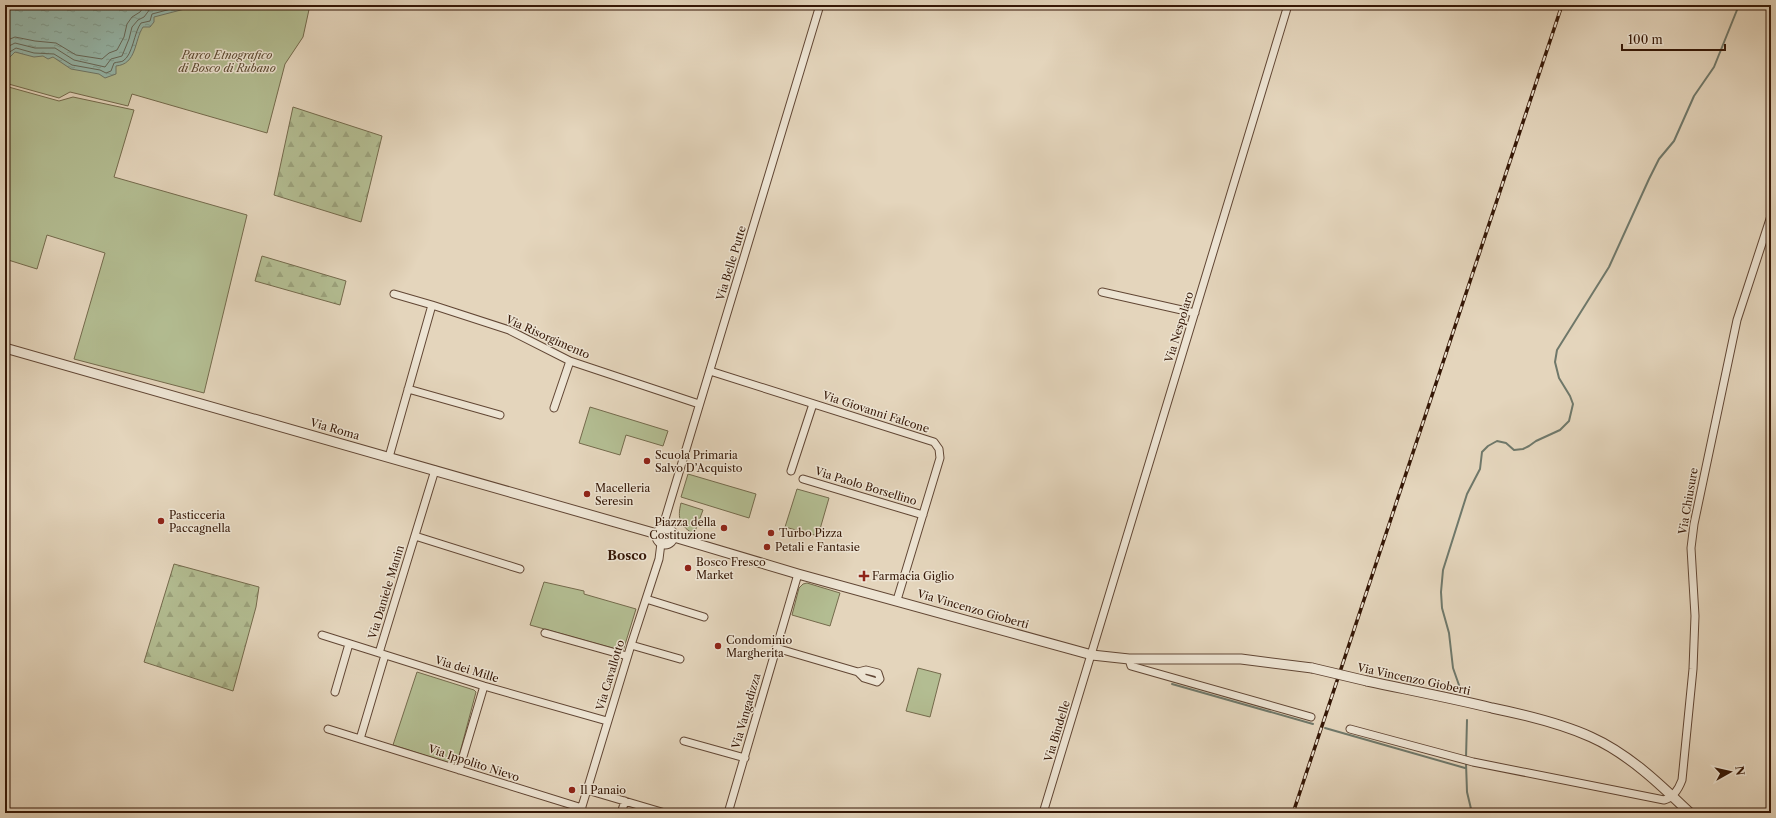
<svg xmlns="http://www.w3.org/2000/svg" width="1776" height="818" font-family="'Libre Caslon Text',serif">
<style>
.green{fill:#b3bd92;stroke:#746a4c}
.forest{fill:url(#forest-firs);stroke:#746a4c}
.water{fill:url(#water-ripples);stroke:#6f786a}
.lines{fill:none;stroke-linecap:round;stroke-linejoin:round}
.shore{stroke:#66685a;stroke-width:1}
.stream{stroke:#6f786a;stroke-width:2}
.minor-casing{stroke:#614634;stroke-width:9}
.tertiary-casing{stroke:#614634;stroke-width:11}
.minor{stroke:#ede4d3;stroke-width:7}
.tertiary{stroke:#ede4d3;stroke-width:9}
.rail-casing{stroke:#351706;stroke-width:3.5}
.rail{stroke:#ede4d3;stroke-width:2;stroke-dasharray:6;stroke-linecap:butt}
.tertiary-bridge-casing{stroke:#614634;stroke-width:11;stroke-linecap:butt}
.tertiary-bridge{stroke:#ede4d3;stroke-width:9}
.poi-dot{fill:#8f2418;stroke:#ede4d3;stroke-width:1.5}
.labels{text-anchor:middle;stroke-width:3;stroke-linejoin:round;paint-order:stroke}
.park-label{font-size:11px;font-style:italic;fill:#5b4930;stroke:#ede4d3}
.street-label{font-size:11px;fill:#351706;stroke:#ede4d3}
.poi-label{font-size:11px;fill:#351706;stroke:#ede4d3;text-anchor:start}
.quarter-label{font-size:13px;font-weight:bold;fill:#351706;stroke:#ede4d3}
</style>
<defs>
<pattern id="forest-firs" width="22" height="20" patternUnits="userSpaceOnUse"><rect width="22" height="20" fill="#b3bd92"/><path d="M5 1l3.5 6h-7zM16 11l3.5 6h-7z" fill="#9ba27c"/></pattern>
<pattern id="water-ripples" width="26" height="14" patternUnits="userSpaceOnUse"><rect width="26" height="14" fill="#96b9ad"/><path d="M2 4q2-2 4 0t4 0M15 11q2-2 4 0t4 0" fill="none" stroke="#829e93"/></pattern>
</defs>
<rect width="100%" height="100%" fill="#e4d5bc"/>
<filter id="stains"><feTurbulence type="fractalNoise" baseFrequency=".005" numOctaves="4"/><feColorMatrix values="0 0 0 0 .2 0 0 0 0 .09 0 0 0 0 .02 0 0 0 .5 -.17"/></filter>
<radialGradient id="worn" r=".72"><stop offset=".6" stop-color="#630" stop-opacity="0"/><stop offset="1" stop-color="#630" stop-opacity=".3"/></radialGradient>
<path class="green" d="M5,5H310L303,37L285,64L267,133L132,94L128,106L70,92L59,98L5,83Z
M5,86L59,101L73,97L134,110L114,177L247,215L204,393L74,359L105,253L47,235L37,269L5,259Z
M590,407L668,431L663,446L626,435L620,455L579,443Z
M688,474L756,494L749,518L681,497Z
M797,489L829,498L818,536L785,527Z
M681,503L703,510L694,534C680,526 677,519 681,503Z
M544,582L584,591V594L636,609L623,651L530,625Z
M807,583L840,593L830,626L792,615L799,588L803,584Z
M918,668L941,674L930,717L906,711Z
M417,672L474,690L476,692L458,760L452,764L393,745Z"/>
<path class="forest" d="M293,107L382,136L361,222L274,195Z
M262,256L346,281L340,305L255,281Z
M174,564L259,587L256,607L233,691L144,662Z"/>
<path class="water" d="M5,5H200L154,17V22L150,27H143C134,41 137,64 116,66V74L105,78L99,74L71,69L53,57L48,59L43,56L34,57L15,52L9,58L5,56Z"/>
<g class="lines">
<path class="shore" d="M5,41L15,37L35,41L56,43L76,55L102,59L109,53L117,50L124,37L127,24L132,17L140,12L145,5
M5,48L15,43L35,48H55L74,60L105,67L111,59L122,56L129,39L132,27L138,20L144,17L150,9L163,5
M5,53H8L16,48L34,53L54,54L72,65L100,70L106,73L111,71L114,63C117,62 121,62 123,61C133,55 134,32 141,23L150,21L152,14L186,5"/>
<path class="stream" d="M1172,684L1313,724
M1460,688L1453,668L1449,633L1442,608L1441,592L1443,570L1467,494L1480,469L1482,452L1488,446L1497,441L1506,443L1514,450L1523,449L1529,446L1536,441L1560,430L1569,421L1573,404L1570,396L1559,378L1555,362L1557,350L1609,267L1649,179L1659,159L1674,141L1694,96L1714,67L1739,5
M1325,728L1465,768
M1466,758L1467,720
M1466,763L1467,792L1472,813"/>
<g class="minor-casing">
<path id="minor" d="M1102,292L1195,313
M394,294L432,305
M710,371L934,442L939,449L940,458L897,600
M408,389L500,415
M554,408L570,361
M389,457L432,305L509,330L570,361L699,404
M791,471L813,404
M803,479L923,515
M665,528V519L820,5
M415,536L520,569
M646,599L704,617
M545,633L627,656
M322,635L484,686L607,721
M631,645L680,659
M776,648L858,672L864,678L877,682L880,679L878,673L866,670L858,672
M379,653L435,470
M1129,659L1131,666L1311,717
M335,692L349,644
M328,729L582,808
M1350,729L1473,762L1664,800C1673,798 1679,788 1682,780L1693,669L1695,616L1691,548L1694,524L1737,320L1771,216
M360,739L385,655
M684,741L745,758
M459,770L484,686
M587,790L665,813
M580,813L631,645L659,559L661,543
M621,813L625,801
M728,813L798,574
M1043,813L1288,5"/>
</g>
<g class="tertiary-casing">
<path id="tertiary" d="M5,348L657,534
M657 536a8 8 0 1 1 16 0a8 8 0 1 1-16 0Z
M674,537L798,574L1092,655L1129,659H1241L1312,668
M1367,681C1409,690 1451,698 1492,708C1526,715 1560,723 1591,737C1629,754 1661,785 1690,813"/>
</g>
<use href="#minor" class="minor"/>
<use href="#tertiary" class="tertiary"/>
<g class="rail-casing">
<path id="rail" d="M1293,813L1562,5"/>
</g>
<use href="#rail" class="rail"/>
<g class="tertiary-bridge-casing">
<path id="tertiary-bridge" d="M1312,668L1367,681"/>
</g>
<use href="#tertiary-bridge" class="tertiary-bridge"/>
</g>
<g class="poi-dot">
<circle cx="647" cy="461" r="4"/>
<circle cx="587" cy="494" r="4"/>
<circle cx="161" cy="521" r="4"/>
<circle cx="724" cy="528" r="4"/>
<circle cx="771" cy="533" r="4"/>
<circle cx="767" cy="547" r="4"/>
<circle cx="688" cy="568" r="4"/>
<path d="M862 570h4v4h4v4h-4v4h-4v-4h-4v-4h4z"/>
<circle cx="718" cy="646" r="4"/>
<circle cx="572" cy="790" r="4"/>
</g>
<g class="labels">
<g class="park-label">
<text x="227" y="59">Parco Etnografico<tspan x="227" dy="13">di Bosco di Rubano</tspan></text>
</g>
<g class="street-label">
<text transform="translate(731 263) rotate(-73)" y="4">Via Belle Putte</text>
<text transform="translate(1179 327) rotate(-73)" y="4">Via Nespolaro</text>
<text transform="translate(548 337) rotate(24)" y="4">Via Risorgimento</text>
<text transform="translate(876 412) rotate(18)" y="4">Via Giovanni Falcone</text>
<text transform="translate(335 429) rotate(16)" y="4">Via Roma</text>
<text transform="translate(866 486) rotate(17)" y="4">Via Paolo Borsellino</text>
<text transform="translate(1688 501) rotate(-80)" y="4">Via Chiusure</text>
<text transform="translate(386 592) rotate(-73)" y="4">Via Daniele Manin</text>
<text transform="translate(973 609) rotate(16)" y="4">Via Vincenzo Gioberti</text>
<text transform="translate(467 669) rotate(17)" y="4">Via dei Mille</text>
<text transform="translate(610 675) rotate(-73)" y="4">Via Cavallotto</text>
<text transform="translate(1414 679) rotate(12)" y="4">Via Vincenzo Gioberti</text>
<text transform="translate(746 711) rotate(-74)" y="4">Via Vangadizza</text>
<text transform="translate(1057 731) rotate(-73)" y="4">Via Bindelle</text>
<text transform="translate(474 763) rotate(18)" y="4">Via Ippolito Nievo</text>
</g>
<g class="poi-label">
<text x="655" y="459">Scuola Primaria<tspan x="655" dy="13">Salvo D’Acquisto</tspan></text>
<text x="595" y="492">Macelleria<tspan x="595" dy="13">Seresin</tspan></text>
<text x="169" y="519">Pasticceria<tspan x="169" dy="13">Paccagnella</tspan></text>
<text x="716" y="526" text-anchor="end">Piazza della<tspan x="716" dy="13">Costituzione</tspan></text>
<text x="779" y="537">Turbo Pizza</text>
<text x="775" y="551">Petali e Fantasie</text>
<text x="696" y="566">Bosco Fresco<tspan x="696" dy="13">Market</tspan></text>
<text x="872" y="580">Farmacia Giglio</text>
<text x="726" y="644">Condominio<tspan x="726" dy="13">Margherita</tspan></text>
<text x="580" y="794">Il Panaio</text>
</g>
<g class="quarter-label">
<text x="627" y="560">Bosco</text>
</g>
</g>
<rect width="1776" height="818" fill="none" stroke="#e4d5bc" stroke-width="20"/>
<rect x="6" y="6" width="1764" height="806" fill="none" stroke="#351706" stroke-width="2"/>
<rect x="10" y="10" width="1756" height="798" fill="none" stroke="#351706"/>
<g transform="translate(1730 772) rotate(82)" stroke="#ede4d3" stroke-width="3" paint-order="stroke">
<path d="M0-3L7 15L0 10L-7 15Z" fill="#351706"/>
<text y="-6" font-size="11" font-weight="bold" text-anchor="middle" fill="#351706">N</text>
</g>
<path d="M1622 44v6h103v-6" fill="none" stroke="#351706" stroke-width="2"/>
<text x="1628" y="44" font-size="12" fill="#351706" stroke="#ede4d3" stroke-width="3" paint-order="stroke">100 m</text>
<rect width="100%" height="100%" filter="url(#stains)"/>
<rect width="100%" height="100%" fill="url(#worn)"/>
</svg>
